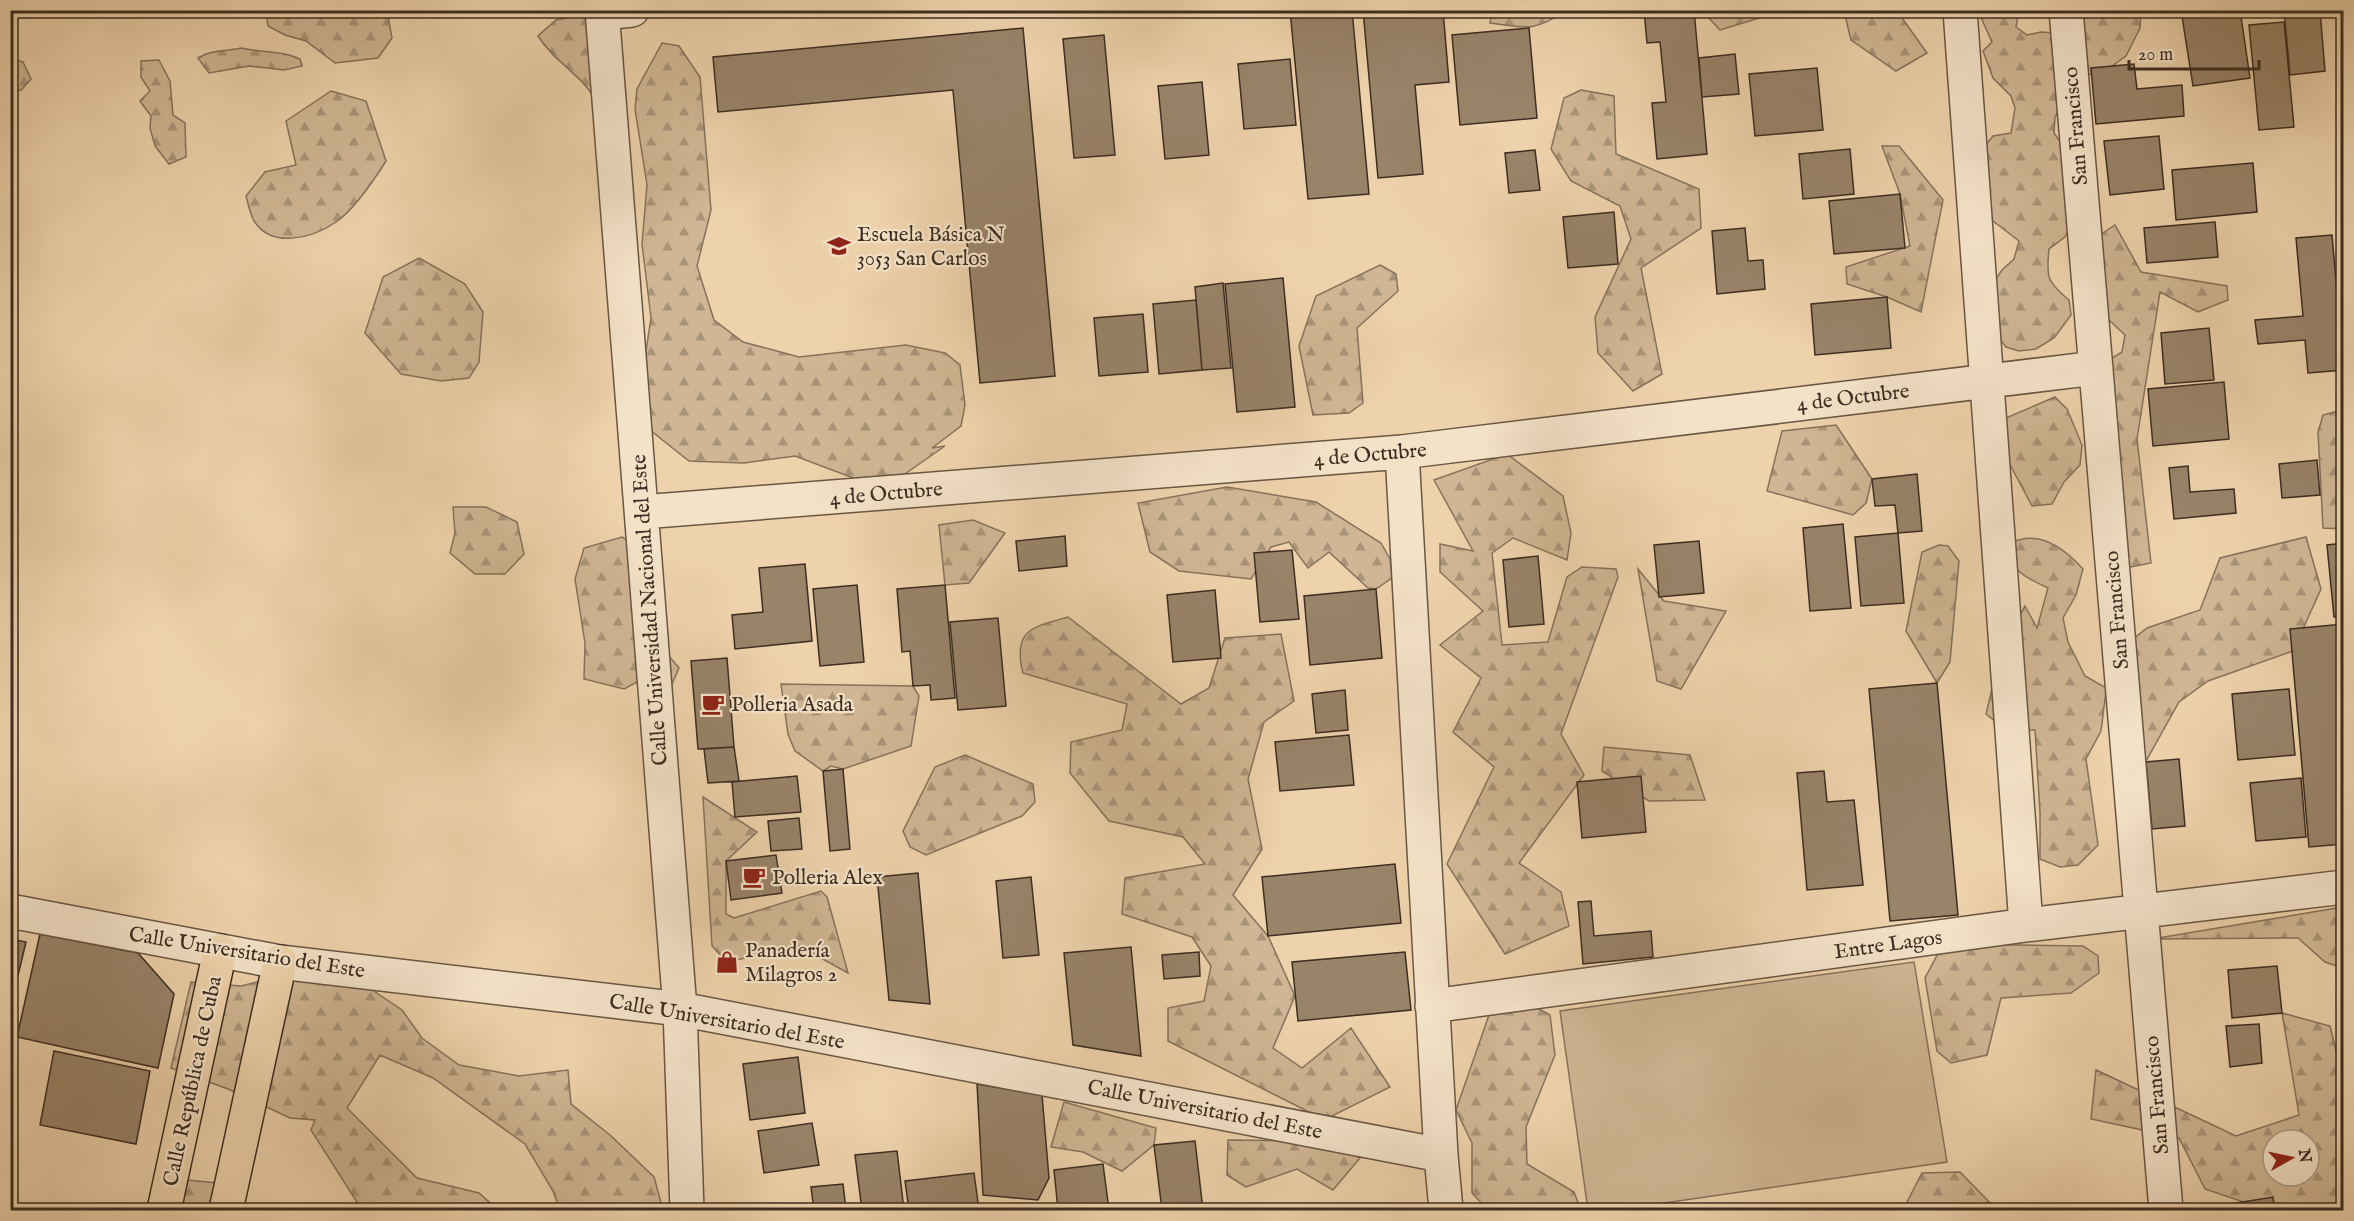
<svg xmlns="http://www.w3.org/2000/svg" width="2354" height="1221" font-family="'IM FELL English',serif">
<style>
.forest{fill:url(#forest-firs);stroke:#86725b;stroke-width:1.5;fill-rule:evenodd}
.pitch{fill:#d0b694;stroke:#86725b;stroke-width:1.5}
.building{fill:#998369;stroke:#3d2d22;stroke-width:1.5}
.lines{fill:none;stroke-linecap:round;stroke-linejoin:round}
.minor-casing{stroke:#695644;stroke-width:36}
.major-casing{stroke:#3d2d22;stroke-width:36}
.minor{stroke:#f4e2c8;stroke-width:33}
.major{stroke:#eed2ab;stroke-width:33}
.labels{text-anchor:middle;stroke-width:4.5;stroke-linejoin:round;paint-order:stroke}
.street-label{font-size:21px;fill:#3d2d22;stroke:#f4e2c8}
.poi-label{font-size:21px;fill:#3d2d22;stroke:#f4e2c8;text-anchor:start}
</style>
<defs>
<pattern id="forest-firs" width="22" height="20" patternUnits="userSpaceOnUse" patternTransform="scale(1.5)"><rect width="22" height="20" fill="#d0b694"/><path d="M5 1l3.5 6h-7zM16 11l3.5 6h-7z" fill="#aa9478"/></pattern>
</defs>
<rect width="100%" height="100%" fill="#eed2ab"/>
<filter id="stains"><feTurbulence type="fractalNoise" baseFrequency=".00333" numOctaves="4"/><feColorMatrix values="0 0 0 0 .2 0 0 0 0 .09 0 0 0 0 .02 0 0 0 .5 -.17"/></filter>
<radialGradient id="worn" r=".72"><stop offset=".6" stop-color="#630" stop-opacity="0"/><stop offset="1" stop-color="#630" stop-opacity=".3"/></radialGradient>
<path class="forest" d="M266,11H387L392,38L378,58L335,63L306,41L285,35L268,26Z
M1492,11H1565C1535,32 1525,28 1490,23Z
M1707,11V10L1782,11L1720,30L1707,16Z
M1844,11H1897L1927,53L1896,71L1851,40Z
M1978,11H2019L2016,27L2027,35L2041,32L2054,33L2065,11H2141L2140,28L2126,56L2101,74H2080L2055,117L2054,133L2068,153L2074,218L2065,237L2049,249C2046,277 2047,282 2069,300L2071,315L2054,338L2036,349L2019,351L2006,347L1996,334L1994,282L2002,270L2014,259L2019,241L1988,217L1984,147L1993,136L2011,133L2015,108L2011,96L1993,78L1983,51L1992,42Z
M586,14L595,99C581,74 555,63 538,36L556,20Z
M662,43L679,46L700,77L711,210L697,266L714,320L743,342L799,357L906,345L945,353L960,365L965,405L961,426L932,448L945,446L899,478L864,482L795,456L744,463L689,461L645,426L640,390L651,318L642,244L647,185L635,109L637,89Z
M241,48C262,53 280,50 300,59L302,66L284,70L249,66L209,73L198,58C212,49 225,52 241,48Z
M11,59L23,62L31,79L21,90L11,92Z
M159,60L170,81L173,115L185,123L186,157L169,164L155,146L150,128L151,116L140,101L150,91L141,77V61Z
M1581,90L1614,96L1616,154L1699,189L1701,228L1641,268L1662,374L1633,391L1598,353L1595,317L1631,239L1620,206L1571,181L1551,149L1564,98Z
M331,91L366,101L386,161C374,180 355,209 336,222C313,238 270,250 253,219C250,212 248,204 246,196L265,172L296,165L286,121Z
M1882,146H1899L1943,200L1921,312L1887,297L1847,284L1846,267L1910,246L1900,194Z
M2115,225L2141,272L2227,286L2228,300L2198,312L2160,292L2137,439L2151,563L2120,569L2114,456L2080,378L2122,352L2125,335L2076,289L2073,253Z
M419,258L465,284L483,312L479,362L469,378L441,381L401,374L365,333L383,277Z
M1380,265L1396,274L1398,291L1357,328L1363,403L1349,413L1313,415L1299,346L1316,296Z
M2055,397L2067,409L2082,445L2080,465L2064,482L2052,504L2032,506L2006,457L1999,421Z
M2341,410L2344,413L2343,529L2323,528L2318,432L2323,415Z
M1836,425L1872,479L1866,503L1853,515L1767,491L1782,431Z
M1507,454L1563,496L1571,533L1567,560L1513,538L1492,553L1502,645L1548,642L1567,577L1582,567L1616,569L1618,577L1561,734L1584,775L1519,863L1561,892L1569,926L1505,954L1447,864L1494,767L1453,732L1481,678L1440,645L1483,611L1440,572V544L1473,551L1434,480Z
M1227,487L1316,502L1381,543L1390,559L1392,578L1376,589L1368,588L1329,552L1308,568L1289,542L1271,547L1251,579L1179,571L1150,552L1138,503Z
M453,507H486L517,522L524,554L505,574H475L450,553L455,533Z
M973,520L1005,533L969,583L945,585L939,525Z
M622,537L633,544L634,616L679,668L669,691L639,681L624,689L584,679L585,643L575,579L584,548Z
M2306,537L2321,589L2293,651L2208,681L2179,702L2146,761L2135,775L2106,691L2101,731L2086,759L2098,845L2078,865L2060,867L2040,859V813L2035,730L2007,731L1986,714L2002,648L2025,606L2037,628L2048,588C2026,577 2008,572 2011,543C2039,529 2064,548 2083,569L2076,595L2063,618L2068,642L2085,676L2106,688L2118,651L2147,628L2200,610L2220,558Z
M1939,545L1948,546L1959,561L1950,662L1937,683L1906,631L1922,552Z
M1638,569L1664,601L1726,611L1681,689L1657,681Z
M1068,617L1181,704L1209,688L1225,638L1281,634L1294,701L1264,722L1248,779L1262,849L1233,895L1268,936L1295,996L1273,1048L1302,1068L1351,1028L1390,1087L1330,1117L1313,1114L1168,1041V1008L1204,1001L1211,966L1192,937L1122,914L1125,878L1205,864L1183,837L1109,821L1070,773L1071,742L1122,730L1127,704L1023,673C1012,629 1033,627 1068,617Z
M781,684L913,686L919,696L911,746L843,769L831,766L823,771L795,751L788,734Z
M1604,747L1690,755L1705,800L1649,801L1602,771Z
M965,755L1033,784L1035,802L1022,816L926,855L910,847L903,831L935,767Z
M703,797L757,832L726,861V914L734,918L821,891L827,897L848,973L799,946L727,962L712,946Z
M2343,907V968L2325,962L2298,938L2152,939Z
M1958,944L2083,946L2098,956L2099,973L2071,993L2001,998L1987,1055L1951,1063L1937,1051L1925,978L1941,948Z
M311,969L366,986L402,1010L422,1038L459,1065L519,1076L568,1070L571,1104L610,1135L654,1177L663,1210H560L553,1191L525,1144L433,1078L380,1055L347,1108L417,1178L479,1193L498,1210H362L311,1130L315,1120L290,1118L228,1089L171,1068L191,982L241,986Z
M1521,999L1550,1015L1555,1055L1526,1127L1527,1164L1574,1192L1581,1210H1488L1472,1193V1143L1456,1110L1490,1012Z
M2282,1013L2330,1026L2343,1079V1210H2267L2205,1189L2179,1138L2091,1119L2096,1070L2236,1136L2299,1115ZM2273,1140H2309V1176H2273Z
M1064,1102L1156,1128L1154,1145L1122,1171L1083,1152L1051,1147Z
M1228,1140L1324,1141L1360,1158L1333,1190L1297,1169L1246,1187L1227,1175Z
M1960,1172L1997,1210H1909L1906,1204L1922,1173Z
M187,1180L217,1183L211,1210H181Z"/>
<path class="pitch" d="M1914,962L1947,1162L1616,1210H1588L1560,1011Z"/>
<path class="building" d="M1290,10H1352L1369,194L1308,199Z
M1363,10H1443L1449,82L1415,85L1423,174L1378,178Z
M1644,10H1694L1707,154L1657,159L1652,103L1666,102L1660,42L1647,43Z
M2181,10H2240L2250,78L2193,86Z
M2284,10H2320L2325,71L2290,75Z
M2284,22L2294,127L2259,130L2249,25Z
M1023,28L1055,376L980,383L953,90L718,112L713,57Z
M1529,28L1537,118L1460,125L1452,35Z
M1104,35L1115,155L1074,158L1063,39Z
M1735,54L1739,94L1702,97L1699,58Z
M1290,59L1296,125L1244,129L1238,64Z
M2134,64L2137,89L2182,85L2184,116L2096,124L2091,68Z
M1817,68L1823,130L1755,136L1749,74Z
M1202,82L1209,155L1165,159L1158,86Z
M2159,136L2164,189L2110,195L2104,141Z
M1850,149L1854,194L1803,199L1799,154Z
M1535,150L1540,190L1509,193L1505,153Z
M2253,163L2257,212L2176,220L2172,170Z
M1900,194L1905,248L1834,254L1829,201Z
M1614,212L1618,264L1568,268L1563,217Z
M2215,222L2218,257L2147,263L2144,228Z
M1745,228L1748,261L1763,260L1765,289L1717,294L1712,231Z
M2332,235L2337,293L2344,292V370L2308,373L2305,340L2258,344L2255,320L2303,316L2296,238Z
M1283,278L1295,407L1237,412L1225,284Z
M1223,283L1231,368L1202,370L1195,287Z
M1887,297L1891,348L1815,355L1811,304Z
M1196,300L1202,370L1159,374L1153,304Z
M1143,314L1148,372L1099,376L1094,318Z
M2209,328L2214,380L2165,384L2161,333Z
M2224,382L2229,439L2153,446L2148,389Z
M2317,460L2320,495L2282,498L2279,464Z
M2188,466L2190,492L2234,489L2236,513L2174,519L2169,468Z
M1917,474L1922,531L1898,533L1895,505L1875,506L1872,479Z
M1843,524L1851,608L1810,611L1803,528Z
M1898,533L1904,603L1861,606L1855,537Z
M1065,536L1067,566L1019,571L1016,541Z
M1699,541L1704,593L1659,597L1654,545Z
M2344,543V616L2334,617L2327,545Z
M1292,550L1299,619L1260,622L1254,553Z
M1538,556L1544,624L1509,627L1503,560Z
M805,564L812,641L735,649L732,615L763,612L759,568Z
M857,585L864,662L820,666L813,589Z
M945,585L955,698L931,700L930,685L913,686L910,651L902,652L897,589Z
M1376,589L1382,658L1310,665L1304,596Z
M1215,590L1221,658L1173,662L1167,595Z
M998,618L1006,706L958,710L950,622Z
M2344,624V844L2309,847L2290,629Z
M727,658L734,747L698,749L691,661Z
M1937,683L1958,915L1890,921L1869,689Z
M2289,689L2295,755L2238,760L2232,694Z
M1345,690L1348,730L1316,733L1312,694Z
M1349,735L1354,785L1280,791L1275,742Z
M734,747L739,781L708,783L704,749Z
M2179,759L2185,826L2152,829L2146,762Z
M843,769L850,849L830,851L823,771Z
M1824,771L1827,802L1854,800L1863,885L1807,890L1797,773Z
M797,776L801,812L735,817L732,782Z
M1641,776L1646,832L1582,838L1577,782Z
M2301,778L2306,837L2256,841L2250,783Z
M799,818L802,849L771,851L768,821Z
M776,855L782,893L731,900L726,861Z
M1395,864L1401,923L1268,936L1262,877Z
M918,873L930,1004L889,1000L877,877Z
M1031,877L1039,955L1003,958L996,881Z
M1591,901L1594,936L1651,931L1653,957L1583,964L1578,902Z
M40,934L138,953L174,994L158,1068L17,1037Z
M10,939L26,942L10,1009Z
M1131,947L1141,1056L1073,1045L1064,953Z
M1199,952L1200,976L1164,979L1162,955Z
M1405,952L1411,1010L1298,1021L1292,962Z
M2277,966L2282,1013L2232,1018L2228,970Z
M2344,987V1056L2337,988Z
M2259,1024L2262,1063L2230,1067L2226,1026Z
M54,1051L150,1071L136,1144L40,1125Z
M798,1057L805,1113L750,1120L743,1064Z
M977,1084L1042,1095L1049,1178L1038,1200L983,1195Z
M812,1123L819,1165L764,1173L758,1131Z
M1195,1141L1203,1210H1162L1154,1145Z
M897,1151L904,1210H862L855,1155Z
M1103,1164L1109,1210H1058L1054,1170Z
M974,1173L979,1210H909L905,1181Z
M843,1184L846,1210H814L811,1187Z
M2273,1197L2275,1210L2199,1209Z"/>
<g class="lines">
<g class="minor-casing">
<path id="minor" d="M602,10L680,1009L687,1210
M1960,10L2026,925
M2066,10L2166,1210
M603,13L632,10
M1402,452L1441,1155L1446,1210
M642,512L1402,452L2096,368
M10,911L280,962L680,1009L1441,1155
M1432,1006L2026,925L2344,887"/>
</g>
<g class="major-casing">
<path id="major" d="M164,1210L220,951
M226,1210L280,962"/>
</g>
<use href="#minor" class="minor"/>
<use href="#major" class="major"/>
</g>
<defs>
<g id="school-bare" transform="scale(1.8)"><path d="M0-5L7-2L0 1L-7-2ZM-4 1L0 2.5L4 1V4Q0 6-4 4Z" fill="#8f2418" stroke="#f4e2c8" stroke-width="2.5" paint-order="stroke"/></g>
<g id="cafe-bare" transform="scale(1.8)"><path d="M-5.5-4.5H6V0H3Q3 3.5 0 3.5H-2.5Q-5.5 3.5-5.5 0ZM3-3.2v2h1.7v-2ZM-6 4.5H4V6H-6Z" fill="#8f2418" stroke="#f4e2c8" stroke-width="2.5" paint-order="stroke"/></g>
<g id="shop-bare" transform="scale(1.8)"><path d="M-5-2.5h2.3a2.7 3.5 0 0 1 5.4 0H5L5.5 6h-11ZM-1.5-2.5h3a1.5 2.3 0 0 0-3 0Z" fill="#8f2418" stroke="#f4e2c8" stroke-width="2.5" paint-order="stroke"/></g>
</defs>
<g fill-rule="evenodd">
<use href="#school-bare" x="839" y="246"/>
<use href="#cafe-bare" x="713" y="704"/>
<use href="#cafe-bare" x="754" y="877"/>
<use href="#shop-bare" x="727" y="962"/>
</g>
<g class="labels">
<g class="street-label">
<text transform="translate(2075 126) rotate(-95)" y="7">San Francisco</text>
<text transform="translate(1853 397) rotate(-7)" y="7">4 de Octubre</text>
<text transform="translate(1370 454) rotate(-5)" y="7">4 de Octubre</text>
<text transform="translate(886 493) rotate(-5)" y="7">4 de Octubre</text>
<text transform="translate(649 610) rotate(-94)" y="7">Calle Universidad Nacional del Este</text>
<text transform="translate(2116 610) rotate(-95)" y="7">San Francisco</text>
<text transform="translate(1888 944) rotate(-8)" y="7">Entre Lagos</text>
<text transform="translate(247 952) rotate(9)" y="7">Calle Universitario del Este</text>
<text transform="translate(727 1021) rotate(10)" y="7">Calle Universitario del Este</text>
<text transform="translate(192 1081) rotate(-78)" y="7">Calle República de Cuba</text>
<text transform="translate(2156 1095) rotate(-95)" y="7">San Francisco</text>
<text transform="translate(1205 1109) rotate(11)" y="7">Calle Universitario del Este</text>
</g>
<g class="poi-label">
<text x="857" y="241">Escuela Básica N<tspan x="857" dy="24">3053 San Carlos</tspan></text>
<text x="731" y="711">Polleria Asada</text>
<text x="772" y="884">Polleria Alex</text>
<text x="745" y="957">Panadería<tspan x="745" dy="24">Milagros 2</tspan></text>
</g>
</g>
<rect width="2354" height="1221" fill="none" stroke="#eed2ab" stroke-width="36"/>
<rect x="12" y="12" width="2330" height="1197" fill="none" stroke="#3d2d22" stroke-width="3"/>
<rect x="18" y="18" width="2318" height="1185" fill="none" stroke="#3d2d22" stroke-width="1.5"/>
<g transform="translate(2291 1158) rotate(81)"><circle r="28" fill="#f4e2c8" stroke="#ab9a86" stroke-width="1.5"/>
<path d="M0-4.5L10 22L0 15L-10 22Z" fill="#8f2418"/>
<text y="-9" font-size="16" font-weight="bold" text-anchor="middle" fill="#3d2d22">N</text>
</g>
<path d="M2129 60v9h130v-9" fill="none" stroke="#3d2d22" stroke-width="3"/>
<text x="2138" y="60" font-size="18" fill="#3d2d22" stroke="#f4e2c8" stroke-width="4.5" paint-order="stroke">20 m</text>
<rect width="100%" height="100%" filter="url(#stains)"/>
<rect width="100%" height="100%" fill="url(#worn)"/>
</svg>
